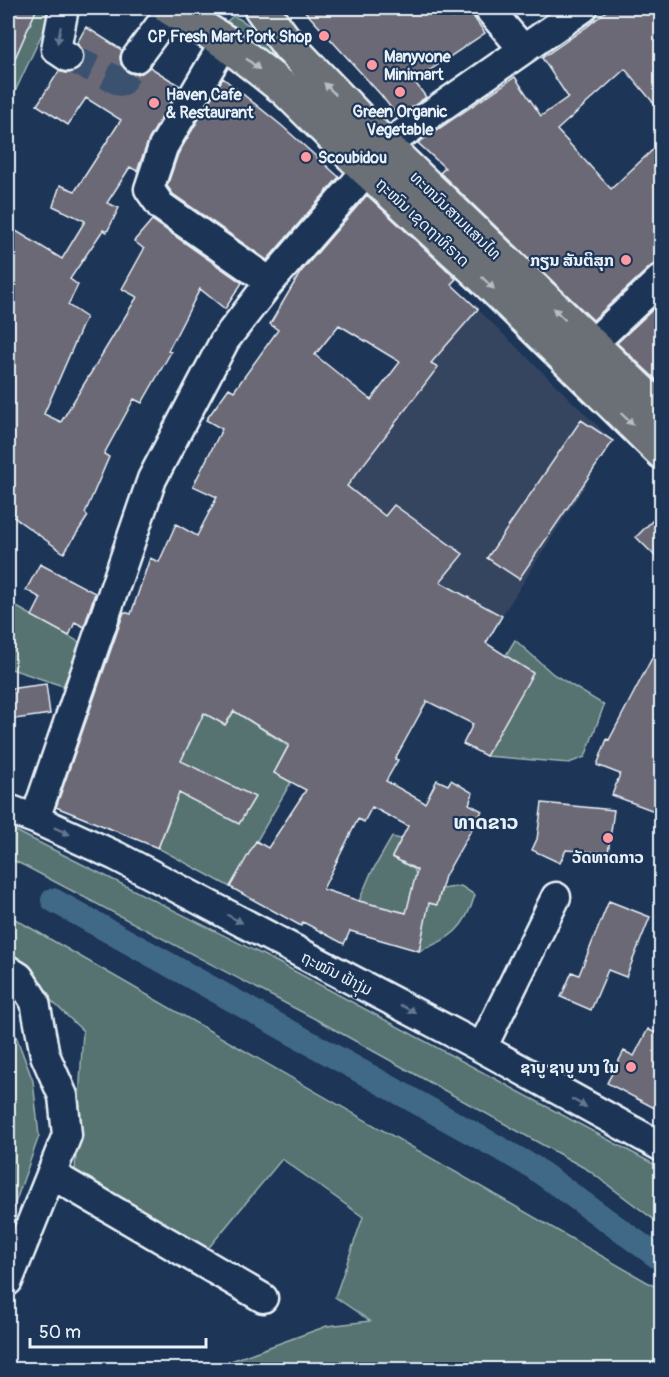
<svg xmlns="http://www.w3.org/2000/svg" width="669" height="1377" font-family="Pangolin,'Noto Sans Lao',sans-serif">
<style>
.built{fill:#354560}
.green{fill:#567371;stroke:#9fb2b4;stroke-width:1.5}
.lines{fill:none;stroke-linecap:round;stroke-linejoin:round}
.canal{stroke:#406887;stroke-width:24}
.building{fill:#6c6976;stroke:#e8f1f8;stroke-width:1.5;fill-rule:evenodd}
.minor-tunnel{stroke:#3b516f;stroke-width:28;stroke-dasharray:28 14;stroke-linecap:butt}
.minor-casing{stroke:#e8f1f8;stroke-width:33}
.major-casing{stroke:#e8f1f8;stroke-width:38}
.minor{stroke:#1d3557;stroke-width:28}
.major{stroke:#6a7074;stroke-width:33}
.oneway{fill:#64778f}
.oneway2{fill:#b6bdc3}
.poi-dot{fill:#ff9aa2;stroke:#1d3557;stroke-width:2}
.labels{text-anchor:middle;stroke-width:4.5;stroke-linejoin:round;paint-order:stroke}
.poi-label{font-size:16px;font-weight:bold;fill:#e8f1f8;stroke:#1d3557;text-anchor:end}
.street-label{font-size:16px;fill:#e8f1f8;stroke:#1d3557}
.quarter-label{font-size:20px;font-weight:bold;fill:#e8f1f8;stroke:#1d3557}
</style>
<rect width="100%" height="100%" fill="#1d3557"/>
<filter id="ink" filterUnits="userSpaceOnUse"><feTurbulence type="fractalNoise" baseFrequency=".0167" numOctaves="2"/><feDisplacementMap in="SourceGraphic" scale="12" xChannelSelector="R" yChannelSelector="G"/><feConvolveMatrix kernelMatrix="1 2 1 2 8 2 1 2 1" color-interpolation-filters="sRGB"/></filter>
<g filter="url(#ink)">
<path class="built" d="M457,289L613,441L502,616L376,546L325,461Z"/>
<path class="green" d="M37,8H54L13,96L8,94V74Z
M233,16C257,24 285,64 303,83L225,23Z
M8,602L81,643L63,686L8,668Z
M515,640L553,674L604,705L585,757L569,763L486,756L519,695L510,659L506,655Z
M234,711L288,746L274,773L291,782L230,887L158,848L169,821L182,754L189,744L204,713L225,725Z
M8,827L281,964L661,1168V1225L588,1170L319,1021L25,866L8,858Z
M392,837L401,839L392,857L414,869L416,875L410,898L437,905L442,889L461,886L475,895C465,929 451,939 419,951L425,918L359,901L370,875Z
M8,915L661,1290V1369H209L327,1326L370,1321L335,1297L363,1217L282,1159L206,1251L75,1170L83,1031L14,965L8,961Z
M8,1015L33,1081L39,1136L8,1223Z"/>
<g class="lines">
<path class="canal" d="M53,900L533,1167L662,1260"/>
</g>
<path class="building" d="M8,8H37L8,74Z
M302,8H448L454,18L468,9L485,33L414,81L426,97L398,117L381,95Z
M610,8H662V113L625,69L557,130L611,189L662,141V262L651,266L593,320L440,173L445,168L418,143L515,77L541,116L568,97L542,58L588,26Z
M86,27L122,50L120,57L121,64L127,72L134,74L142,73L150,67L180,86L149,139L137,171L130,167L107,203L119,208L107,232L103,230L70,279L78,285L68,305L86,317L44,414L61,422L137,297L122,289L144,249L134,241L152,220L242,283L225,309L200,289L168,351L171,352L142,403L134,399L104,454L109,457L85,513L88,516L64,553L8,513V226L62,259L85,221L53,206L60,185L75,191L121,120L86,98L68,125L37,105L59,71L66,73L75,72L82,66L84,57L83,50L77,43Z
M223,78L281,125L339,177L267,260L173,194L167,186L178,154Z
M367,195L444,267L456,279L451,284L478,309L431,363L438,367L347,486L385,516L394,505L463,554L440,582L502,616L486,643L533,673L486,756L463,744L473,724L427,701L395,759L398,760L386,781L425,803L437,780L448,785L451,780L473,793L469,804L482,811L445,876L437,905L429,903L419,951L350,931L344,944L303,922L301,926L230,887L256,841L268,848L306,790L274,773L289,745L234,711L225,725L204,713L181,761L255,797L239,824L179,793L158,848L56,807L124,612L131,614L150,558L159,562L176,524L197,536L217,497L193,486L222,429L206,420L229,388L234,391L278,330L270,324L300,273ZM339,325L400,362L371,400L315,355ZM372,807L408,826L392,857L417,870L406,913L359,901L323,889L358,819L364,822Z
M662,301V385L617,343Z
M581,420L613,441L519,579L487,558Z
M662,511V563L636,537Z
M40,564L95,593L84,627L75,622L69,636L32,616L41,598L26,590Z
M662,639V814L612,795L620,774L597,765L607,739L609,740Z
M46,684L50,714L8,720V689Z
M542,803L614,810L608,853L566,850L560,863L532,850L537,839Z
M609,901L650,917L626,977L608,970L591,1010L561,997L572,972L579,975Z
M648,1029L662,1037V1112L607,1083L624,1051L634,1056Z"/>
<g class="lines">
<path class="minor-tunnel" d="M68,57L121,82L136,58"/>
<g class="minor-casing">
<path id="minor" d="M64,8L56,49L68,57
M488,8L523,49
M225,42L163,147L149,189L161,206L270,282
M136,58L172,9
M385,146L583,8
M591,345L662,278
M8,809L35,819L116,856L482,1048L662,1147
M35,819L152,479L225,340L270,282L367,170
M8,970L19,977L35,1002L45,1055L63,1096L67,1135L8,1281
M482,1048L556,897
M51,1174L263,1298"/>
</g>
<g class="major-casing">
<path id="major" d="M170,8L225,42L286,90L367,170L485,279L662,452
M261,8L289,46L385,146L662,412"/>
</g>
<use href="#minor" class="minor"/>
<use href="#major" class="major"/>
</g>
<defs><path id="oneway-solid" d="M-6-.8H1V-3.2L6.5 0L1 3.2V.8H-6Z" transform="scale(1.5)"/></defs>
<g class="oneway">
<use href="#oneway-solid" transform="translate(59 35) rotate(101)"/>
<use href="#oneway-solid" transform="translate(62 831) rotate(24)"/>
<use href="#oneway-solid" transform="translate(235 919) rotate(28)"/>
<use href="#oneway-solid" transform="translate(408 1009) rotate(27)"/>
<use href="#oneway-solid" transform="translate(579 1103) rotate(29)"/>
</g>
<g class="oneway2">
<use href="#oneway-solid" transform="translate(253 64) rotate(39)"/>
<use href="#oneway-solid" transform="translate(330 89) rotate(-134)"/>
<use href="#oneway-solid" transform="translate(488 283) rotate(44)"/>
<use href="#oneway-solid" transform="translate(559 314) rotate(-136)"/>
<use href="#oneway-solid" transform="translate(627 419) rotate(44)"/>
</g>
</g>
<g class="poi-dot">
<circle cx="324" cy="36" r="6"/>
<circle cx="372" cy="65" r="6"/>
<circle cx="400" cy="92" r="6"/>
<circle cx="154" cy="103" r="6"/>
<circle cx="306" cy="157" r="6"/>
<circle cx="626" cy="260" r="6"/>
<circle cx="608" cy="838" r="6"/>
<circle cx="631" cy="1067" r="6"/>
</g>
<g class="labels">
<g class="poi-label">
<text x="312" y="42">CP Fresh Mart Pork Shop</text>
<text x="384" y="62" text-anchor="start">Manyvone<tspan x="384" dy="18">Minimart</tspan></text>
<text x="166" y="100" text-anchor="start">Haven Cafe<tspan x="166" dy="18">&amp; Restaurant</tspan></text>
<text x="400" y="117" text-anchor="middle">Green Organic<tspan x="400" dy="18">Vegetable</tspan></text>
<text x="318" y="163" text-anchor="start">Scoubidou</text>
<text x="614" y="266">ກຽນ ສັນຕິສຸກ</text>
<text x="608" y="863" text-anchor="middle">ວັດທາດກາວ</text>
<text x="619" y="1073">ຊາບູ ຊາບູ ນາງ ໃນ</text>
</g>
<g class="street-label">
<text transform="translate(456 215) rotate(44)" y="6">ທະຫນົນສາມແສນໄທ</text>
<text transform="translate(423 222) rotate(43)" y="6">ຖະໜົນ ເຊດຖາທິຣາດ</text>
<text transform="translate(337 973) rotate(27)" y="6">ຖະໝົນ ຟ້າງຸ່ມ</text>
</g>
<g class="quarter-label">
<text x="486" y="829">ທາດຂາວ</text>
</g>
</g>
<rect width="669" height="1377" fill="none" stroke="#1d3557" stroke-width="30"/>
<rect x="15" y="15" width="639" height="1347" fill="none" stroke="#e8f1f8" stroke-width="2" filter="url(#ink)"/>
<path d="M30 1338v9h176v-9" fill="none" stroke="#e8f1f8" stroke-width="3"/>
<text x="39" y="1338" font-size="18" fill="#e8f1f8" stroke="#1d3557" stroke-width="4.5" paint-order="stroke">50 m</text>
</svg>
